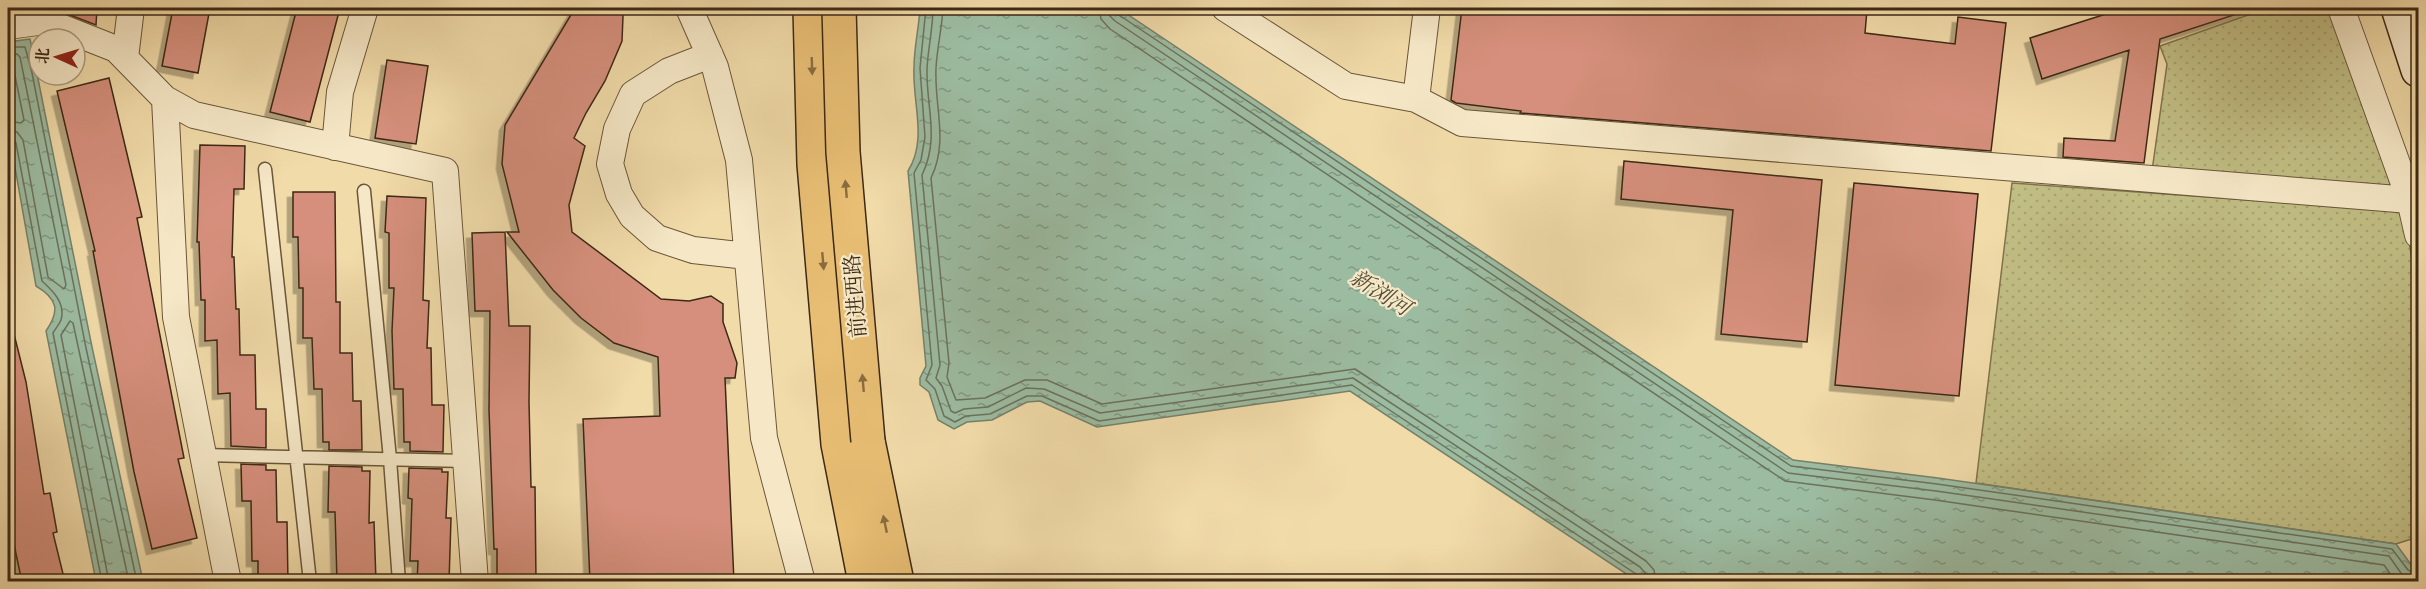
<svg xmlns="http://www.w3.org/2000/svg" width="2426" height="589" font-family="Vollkorn,'Noto Serif SC',serif">
<style>
.green{fill:url(#green-dots);stroke:#7f744c;stroke-width:1.5}
.water{fill:url(#water-ripples);stroke:#76816a;stroke-width:1.5}
.lines{fill:none;stroke-linecap:round;stroke-linejoin:round}
.shore{stroke:#6c725c;stroke-width:1.5}
.building{fill:#d58f7b;stroke:#3d2915;stroke-width:1.5;filter:url(#shadow)}
.service-casing{stroke:#6a563a;stroke-width:15}
.minor-casing{stroke:#6a563a;stroke-width:28}
.secondary-casing{stroke:#3d2915;stroke-width:36}
.primary-casing{stroke:#3d2915;stroke-width:36}
.service{stroke:#f6e8c7;stroke-width:12}
.minor{stroke:#f6e8c7;stroke-width:26}
.secondary{stroke:#f6e8c7;stroke-width:33}
.primary{stroke:#e8be74;stroke-width:33}
.primary-bridge-casing{stroke:#3d2915;stroke-width:36;stroke-linecap:butt}
.primary-bridge{stroke:#e8be74;stroke-width:33}
.oneway{fill:#8a6c40}
.labels{text-anchor:middle;stroke-width:4.5;stroke-linejoin:round;paint-order:stroke}
.street-label{font-size:21px;fill:#3d2915;stroke:#f6e8c7}
.water-label{font-size:22px;font-style:italic;fill:#554e38;stroke:#f6e8c7}
</style>
<defs>
<pattern id="green-dots" width="8" height="8" patternUnits="userSpaceOnUse" patternTransform="scale(1.5)"><rect width="8" height="8" fill="#c1be84"/><path d="M2 2h.1M6 6h.1" fill="none" stroke="#a7a371" stroke-width="1.8" stroke-linecap="round"/></pattern>
<pattern id="water-ripples" width="26" height="14" patternUnits="userSpaceOnUse" patternTransform="scale(1.5)"><rect width="26" height="14" fill="#9cbca2"/><path d="M2 4q2-2 4 0t4 0M15 11q2-2 4 0t4 0" fill="none" stroke="#809983"/></pattern>
<filter id="shadow"><feDropShadow dx="-5.5" dy="5.5" stdDeviation="0" flood-color="#0004"/></filter>
</defs>
<rect width="100%" height="100%" fill="#f1dba9"/>
<filter id="stains"><feTurbulence type="fractalNoise" baseFrequency=".00333" numOctaves="4"/><feColorMatrix values="0 0 0 0 .2 0 0 0 0 .09 0 0 0 0 .02 0 0 0 .5 -.17"/></filter>
<radialGradient id="worn" r=".72"><stop offset=".6" stop-color="#630" stop-opacity="0"/><stop offset="1" stop-color="#630" stop-opacity=".3"/></radialGradient>
<path class="green" d="M2268,8H2329L2398,188L2152,171L2167,64L2160,46Z
M2012,183L2404,211L2418,295V537L2396,544L1976,483Z"/>
<path class="water" d="M920,8H1118L1793,460L1938,478L2396,544L2412,566L2418,570V581H1637L1350,391L1097,427L1040,401L1027,402L992,420L967,422L954,429L938,420L929,392L920,385V378L926,366L908,171C928,139 912,103 914,67C914,48 919,27 920,8Z
M30,39L92,347L143,581H96L46,331C60,311 58,299 36,286L8,128V42Z"/>
<g class="lines">
<path class="shore" d="M926,8L920,68L925,137L921,160L914,173L932,365L926,380L935,389L944,416L955,422L966,416L990,414L1027,396H1042L1099,421L1352,385L1636,574L1639,582
M933,8C933,28 928,48 927,69C926,107 940,138 922,175L940,365L936,378L942,386L951,411L955,413L964,409L988,407L1026,388L1044,389L1100,413L1353,378L1640,567L1646,574L1647,582
M943,8C942,28 937,48 936,68C934,106 949,141 931,178L949,363L947,377L956,400L985,398L1025,380H1047L1102,404L1355,369L1646,561L1654,570L1656,582
M1099,8L1101,19L1110,29L1785,481L1935,500L2384,565L2396,582
M1108,8L1109,15L1115,21L1788,473L1936,491L2389,556L2403,576L2412,582
M1116,8L1119,15L1791,466L1937,484L2392,549L2408,570L2418,575
M8,47H25L32,73L86,348L137,582
M8,55L17,54L20,57L66,285L64,289L48,277L23,140L17,132L8,130
M8,64L13,66L24,120L21,123L8,121
M8,138H13L16,143L42,281C52,290 66,303 61,320C59,325 55,329 53,333L102,582
M109,582L61,335L70,321L73,323L129,582"/>
</g>
<path class="building" d="M62,8H97L96,25L62,12Z
M173,8H210L198,73L162,66Z
M297,8H340L310,122L270,112Z
M575,8H620L623,16L622,41L605,81L586,113L574,138L585,146L569,205L572,232L661,299L689,301L711,296L723,304V322L737,363L735,378H725L734,582H590L583,419L660,416L658,357L614,343L581,318L553,290L507,232H519L502,164L505,125Z
M1462,8H1838L1867,10L1865,33L1955,44L1958,17L2006,23L1991,151L1520,113L1521,111L1456,103L1451,100Z
M2125,8H2246V11L2160,39L2144,163L2063,157L2064,138L2115,141L2129,50L2042,79L2030,38Z
M387,60L428,66L416,144L375,138Z
M109,78L142,217L137,218L184,458L178,459L197,538L152,549L134,472L93,251H95L57,91Z
M200,145L245,146L244,189H234L232,257H234L236,309H239L240,355H255L256,409H266V448L231,446L230,393L218,394L217,340L205,341V300H201L199,242H197Z
M1624,161L1822,180L1807,342L1721,334L1733,210L1621,199Z
M1854,183L1978,194L1959,396L1835,385Z
M293,192H335L336,302H340V353H352L353,401H361L362,450H329V442H323L322,389H314L312,338H303V288H299L298,237H293Z
M387,196L426,198L423,300L429,301L427,348H431L432,405H444L443,452L410,451V442H404L403,389H394L392,331L394,288H389V233L385,232Z
M505,232L509,326H530L529,402L531,487H535L536,582H497V549H494L489,410L490,311H475L472,233Z
M8,335H14L15,338L26,382L44,494L50,493L57,532L53,533L65,582H22L16,554L8,506Z
M241,464L266,465V470H276L277,522H287L288,582H258V561H252L251,501H242Z
M329,466L362,467V471H370L369,523L374,522L376,582H337L335,512H328Z
M409,468L442,469V472H448L446,518H451L449,582H417L418,561H410L412,499L408,498Z"/>
<g class="lines">
<g class="service-casing">
<path id="service" d="M265,169L310,582
M364,191L390,459L399,582
M203,455L466,461"/>
</g>
<g class="minor-casing">
<path id="minor" d="M689,8L715,67L739,160L764,438L802,582
M1225,8L1346,86L1416,99L1427,8
M2341,8L2410,200L2418,235
M8,26L45,21L116,49L165,99L194,115L445,171L475,582
M710,55L669,71L633,94L617,129L610,164L619,194L632,216L657,238L693,250L747,256
M125,58L131,8
M165,99L176,317L228,582
M1416,99L1462,123L2410,200
M335,147L340,92L365,8"/>
</g>
<g class="secondary-casing">
<path id="secondary" d="M2398,8L2418,70"/>
</g>
<g class="primary-casing">
<path id="primary" d="M810,8L814,164L838,444L865,582
M868,441L897,582"/>
</g>
<use href="#service" class="service"/>
<use href="#minor" class="minor"/>
<use href="#secondary" class="secondary"/>
<use href="#primary" class="primary"/>
<g class="primary-bridge-casing">
<path id="primary-bridge" d="M839,8L843,152L868,441"/>
</g>
<use href="#primary-bridge" class="primary-bridge"/>
</g>
<defs><path id="oneway-solid" d="M-6-.8H1V-3.2L6.5 0L1 3.2V.8H-6Z" transform="scale(1.5)"/></defs>
<g class="oneway">
<use href="#oneway-solid" transform="translate(812 66) rotate(88)"/>
<use href="#oneway-solid" transform="translate(846 189) rotate(-95)"/>
<use href="#oneway-solid" transform="translate(823 261) rotate(85)"/>
<use href="#oneway-solid" transform="translate(863 383) rotate(-95)"/>
<use href="#oneway-solid" transform="translate(885 524) rotate(-102)"/>
</g>
<g class="labels">
<g class="street-label">
<text transform="translate(855 296) rotate(-95)" y="7">前进西路</text>
</g>
<g class="water-label">
<text transform="translate(1381 292) rotate(32)" y="8">新浏河</text>
</g>
</g>
<rect width="2426" height="589" fill="none" stroke="#f1dba9" stroke-width="30"/>
<rect x="9" y="9" width="2408" height="571" fill="none" stroke="#3d2915" stroke-width="3"/>
<rect x="15" y="15" width="2396" height="559" fill="none" stroke="#3d2915" stroke-width="1.5"/>
<g transform="translate(57 57) rotate(274)"><circle r="28" fill="#f6e8c7" stroke="#ac9c80" stroke-width="1.5"/>
<path d="M0-4.5L10 22L0 15L-10 22Z" fill="#8f2418"/>
<text y="-9" font-size="16" font-weight="bold" text-anchor="middle" fill="#3d2915">北</text>
</g>
<rect width="100%" height="100%" filter="url(#stains)"/>
<rect width="100%" height="100%" fill="url(#worn)"/>
</svg>
